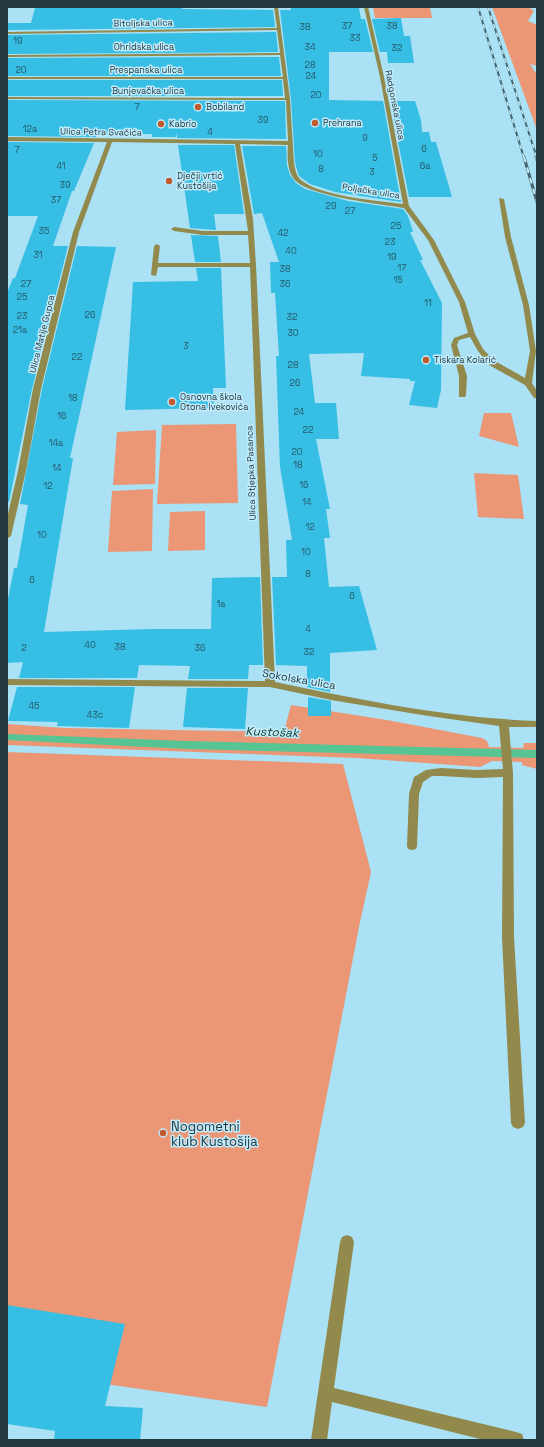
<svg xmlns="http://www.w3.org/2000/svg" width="544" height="1447" font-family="'Space Grotesk',sans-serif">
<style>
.green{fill:#eb9675}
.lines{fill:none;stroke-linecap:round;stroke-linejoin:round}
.stream{fill:#57c494;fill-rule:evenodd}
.building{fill:#36bee4}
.minor{fill:#928a4d;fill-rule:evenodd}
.rail-far1-casing{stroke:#46656f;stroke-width:2}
.rail-casing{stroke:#46656f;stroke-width:3}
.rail-far1{stroke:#c1ecfc;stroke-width:1.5;stroke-dasharray:4.5;stroke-linecap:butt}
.rail{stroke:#c1ecfc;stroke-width:2;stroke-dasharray:5.5;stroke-linecap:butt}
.poi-dot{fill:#c15a2f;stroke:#c1ecfc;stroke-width:1.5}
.labels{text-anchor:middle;stroke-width:3;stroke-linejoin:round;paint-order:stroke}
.far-street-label{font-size:9px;fill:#223940;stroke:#c1ecfc}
.number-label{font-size:9px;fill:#275a69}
.far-poi-label{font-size:9px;fill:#223940;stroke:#c1ecfc;text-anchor:start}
.street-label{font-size:11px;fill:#223940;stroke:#c1ecfc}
.water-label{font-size:12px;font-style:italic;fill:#0b3b28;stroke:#c1ecfc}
.near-poi-label{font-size:13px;fill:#223940;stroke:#c1ecfc;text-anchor:start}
</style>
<rect width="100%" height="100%" fill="#aae1f4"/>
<path class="green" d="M373,7H430L432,18H375Z
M492,7H528L534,11L528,21L537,25V66L530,64L537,75V130Z
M484,413H511L519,447L479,436Z
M236,424L238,503L157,504L162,425Z
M156,430L155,484L113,485L117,432Z
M474,473L518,475L524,519L478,517Z
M153,489L152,551L108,552L112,491Z
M205,511V550L168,551L170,512Z
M291,705L387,720L482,738L487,741L489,747L523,748L524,743H537V769L522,765V762L492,761L480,767L357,758L7,745V724L64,728L284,732Z
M7,752L343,764L371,872L359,927L267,1407L7,1370Z"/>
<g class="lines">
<path class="stream" d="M7,734L187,741L537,750V758L187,749L7,740Z"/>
</g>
<path class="building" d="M183,7L182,9L273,10L275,27L7,30V23H31L35,8Z
M291,7L359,8L361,19H365L373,52H329V100L383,101L401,202L335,192L310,184L299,176L295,163L291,99L280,10H291Z
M401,18L404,36H410L414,63H388L387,52H380L372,19Z
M276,32L278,52L7,54V35Z
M279,57L281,76H7V58Z
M7,80H282L283,96H7Z
M7,100L285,101L286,139L177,138V133L176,137H152V134L97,135L96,137L7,136Z
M390,101H415L421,120L422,132H429L431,142H436L452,197H409Z
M7,142L94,143L74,191H72L53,246H68L32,389L9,502H7V293L13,278H15L38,216H7Z
M178,145H234L244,214H214L216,230L190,228Z
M242,146H286L287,165L290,175L296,183L305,189L348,201L403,209L408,216L413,232H410L423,260H420L442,303L441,390L437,408L409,405L415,381H410V379L361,376L364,353L309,354L315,403H336L339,439H316L330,509H326L330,538H324L329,587L359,586L377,650L330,653V692L307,687V666L276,665L272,577H287L286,540H292L280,467L276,356H279L277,325L275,293H271L270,262H279L262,213L254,214Z
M191,235L218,236L221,262H195Z
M77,246L116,247L70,458H73L44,632L153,629H211L212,578L260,577L263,665H249L248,679H188L190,666L139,665L137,678H19L23,662L7,663V604L14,568H17L28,505L20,504L42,389Z
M196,268H221L226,388H213L214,408L125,410L133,282L198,281Z
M17,687H135L129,728L57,726L58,722L8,721Z
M187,688H248L245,729L183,727Z
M308,697L331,701V716H308Z
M7,1305L125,1324L105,1406L143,1408L140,1440H54L55,1431L7,1424Z"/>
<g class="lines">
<path class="minor" d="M274,7H278L290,99L294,163C295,168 296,176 301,180C319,196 378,201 403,204L380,77L364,7H368L384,77L409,206L434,240L465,302L475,334L483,349L495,361L525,378L530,351L523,305L505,237L499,198L504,199L511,237L529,305L536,351L532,383L537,391V398H534L525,385L489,365L478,351L470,337L459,340L457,345L467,376L466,395L465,397H459V376L451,345L454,338L468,333L459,302L428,240L404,208C380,204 315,197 297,182C287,174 287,156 288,145L240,144L253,219L256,265L275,682C361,700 449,718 537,721V727H509L513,773L514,937L525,1123L523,1127L518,1129L513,1127L511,1123L502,937L503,777L477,778L441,776H432L423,782L419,794L417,846L416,849L412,850L408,849L407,846L409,794L414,777L426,770L441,768L477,770L503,769L499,726L422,715L331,700L270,687L7,685V679L265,681L250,267H158L156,276L151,275L154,246L157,244L160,246L158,263H250L248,235H203L174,231L171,229L174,227L203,231H248L235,144L112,142L79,232L41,389L26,471L11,536L7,539V518L18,471L33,389L73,232L107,142L7,141V137L288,141L286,100L7,99V97L285,98L283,79H7V77H283L280,55L7,57V55L280,53L277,30L7,34V32L277,28Z
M347,1235L352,1237L354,1242L334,1388L516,1432L522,1434L524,1440H484L332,1402L327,1440H311L340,1242L342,1237Z"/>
<g class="rail-far1-casing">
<path id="rail-far1" d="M478,7L524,158
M488,7L537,158"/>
</g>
<g class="rail-casing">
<path id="rail" d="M524,157L537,202
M536,157L537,160"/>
</g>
<use href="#rail-far1" class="rail-far1"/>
<use href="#rail" class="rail"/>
</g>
<g class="poi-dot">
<circle cx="198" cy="107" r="4"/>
<circle cx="315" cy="123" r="4"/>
<circle cx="161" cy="124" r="4"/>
<circle cx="169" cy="181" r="4"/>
<circle cx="426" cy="360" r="4"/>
<circle cx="172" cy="402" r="4"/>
<circle cx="163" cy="1133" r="4"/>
</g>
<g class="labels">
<g class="far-street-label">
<text transform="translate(143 23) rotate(-1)" y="3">Bitoljska ulica</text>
<text x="144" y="50">Ohridska ulica</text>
<text x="146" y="73">Prespanska ulica</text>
<text x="148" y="94">Bunjevačka ulica</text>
<text transform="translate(395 105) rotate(79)" y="3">Radgonska ulica</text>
<text transform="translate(101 132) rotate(1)" y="3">Ulica Petra Svačića</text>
<text transform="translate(371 191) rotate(9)" y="3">Poljačka ulica</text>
<text transform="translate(42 334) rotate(-76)" y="3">Ulica Matije Gupca</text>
<text transform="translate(251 473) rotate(-92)" y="3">Ulica Stjepka Pasanca</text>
</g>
<g class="number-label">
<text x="347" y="29">37</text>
<text x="392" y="29">38</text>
<text x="305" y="30">38</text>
<text x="355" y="41">33</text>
<text x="18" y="44">19</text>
<text x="310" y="50">34</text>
<text x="397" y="51">32</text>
<text x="310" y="68">28</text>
<text x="21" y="73">20</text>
<text x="311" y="79">24</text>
<text x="316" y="98">20</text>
<text x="137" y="110">7</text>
<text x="263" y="123">39</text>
<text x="30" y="132">12a</text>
<text x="210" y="135">4</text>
<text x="365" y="141">9</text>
<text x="424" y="152">6</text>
<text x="17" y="153">7</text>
<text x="318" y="157">10</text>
<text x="375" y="161">5</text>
<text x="61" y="169">41</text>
<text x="425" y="169">6a</text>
<text x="321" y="172">8</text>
<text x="372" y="175">3</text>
<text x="65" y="188">39</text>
<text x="56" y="203">37</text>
<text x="331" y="209">29</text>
<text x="350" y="214">27</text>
<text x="396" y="229">25</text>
<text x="44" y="234">35</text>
<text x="283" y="236">42</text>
<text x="390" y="245">23</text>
<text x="291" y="254">40</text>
<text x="38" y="258">31</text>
<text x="392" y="260">19</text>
<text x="402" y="271">17</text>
<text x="285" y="272">38</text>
<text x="398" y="283">15</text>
<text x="26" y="287">27</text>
<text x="285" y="287">36</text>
<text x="22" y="300">25</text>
<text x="428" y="306">11</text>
<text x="90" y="318">26</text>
<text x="22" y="319">23</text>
<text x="292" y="320">32</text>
<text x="20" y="333">21a</text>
<text x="293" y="336">30</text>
<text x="186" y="349">3</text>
<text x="77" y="360">22</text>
<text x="293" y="368">28</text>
<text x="295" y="386">26</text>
<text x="73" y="401">18</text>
<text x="299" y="415">24</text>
<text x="62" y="419">16</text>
<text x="308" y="433">22</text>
<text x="56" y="446">14a</text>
<text x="297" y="455">20</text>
<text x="298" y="468">18</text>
<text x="57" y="471">14</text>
<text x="304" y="488">16</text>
<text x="48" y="489">12</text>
<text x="307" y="505">14</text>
<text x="310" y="530">12</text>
<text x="42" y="538">10</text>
<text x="306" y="555">10</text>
<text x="308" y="577">8</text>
<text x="32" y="583">6</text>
<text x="352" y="599">6</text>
<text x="221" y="607">1a</text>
<text x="308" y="632">4</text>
<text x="90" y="648">40</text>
<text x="120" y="650">38</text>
<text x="24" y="651">2</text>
<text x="200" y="651">36</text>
<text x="309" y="655">32</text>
<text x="34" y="709">45</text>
<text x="95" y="718">43c</text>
</g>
<g class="far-poi-label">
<text x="206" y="110">Bobiland</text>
<text x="323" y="126">Prehrana</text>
<text x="169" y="127">Kabrio</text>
<text x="177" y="179">Dječji vrtić<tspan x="177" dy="10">Kustošija</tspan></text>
<text x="434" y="363">Tiskara Kolarić</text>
<text x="180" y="400">Osnovna škola<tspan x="180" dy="10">Otona Ivekovića</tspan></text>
</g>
<g class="street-label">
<text transform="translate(299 679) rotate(10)" y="4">Sokolska ulica</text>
</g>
<g class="water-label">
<text transform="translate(272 732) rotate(2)" y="4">Kustošak</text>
</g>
<g class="near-poi-label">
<text x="171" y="1131">Nogometni<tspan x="171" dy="15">klub Kustošija</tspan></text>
</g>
</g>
<rect width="544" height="1447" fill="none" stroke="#223940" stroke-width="16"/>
</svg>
